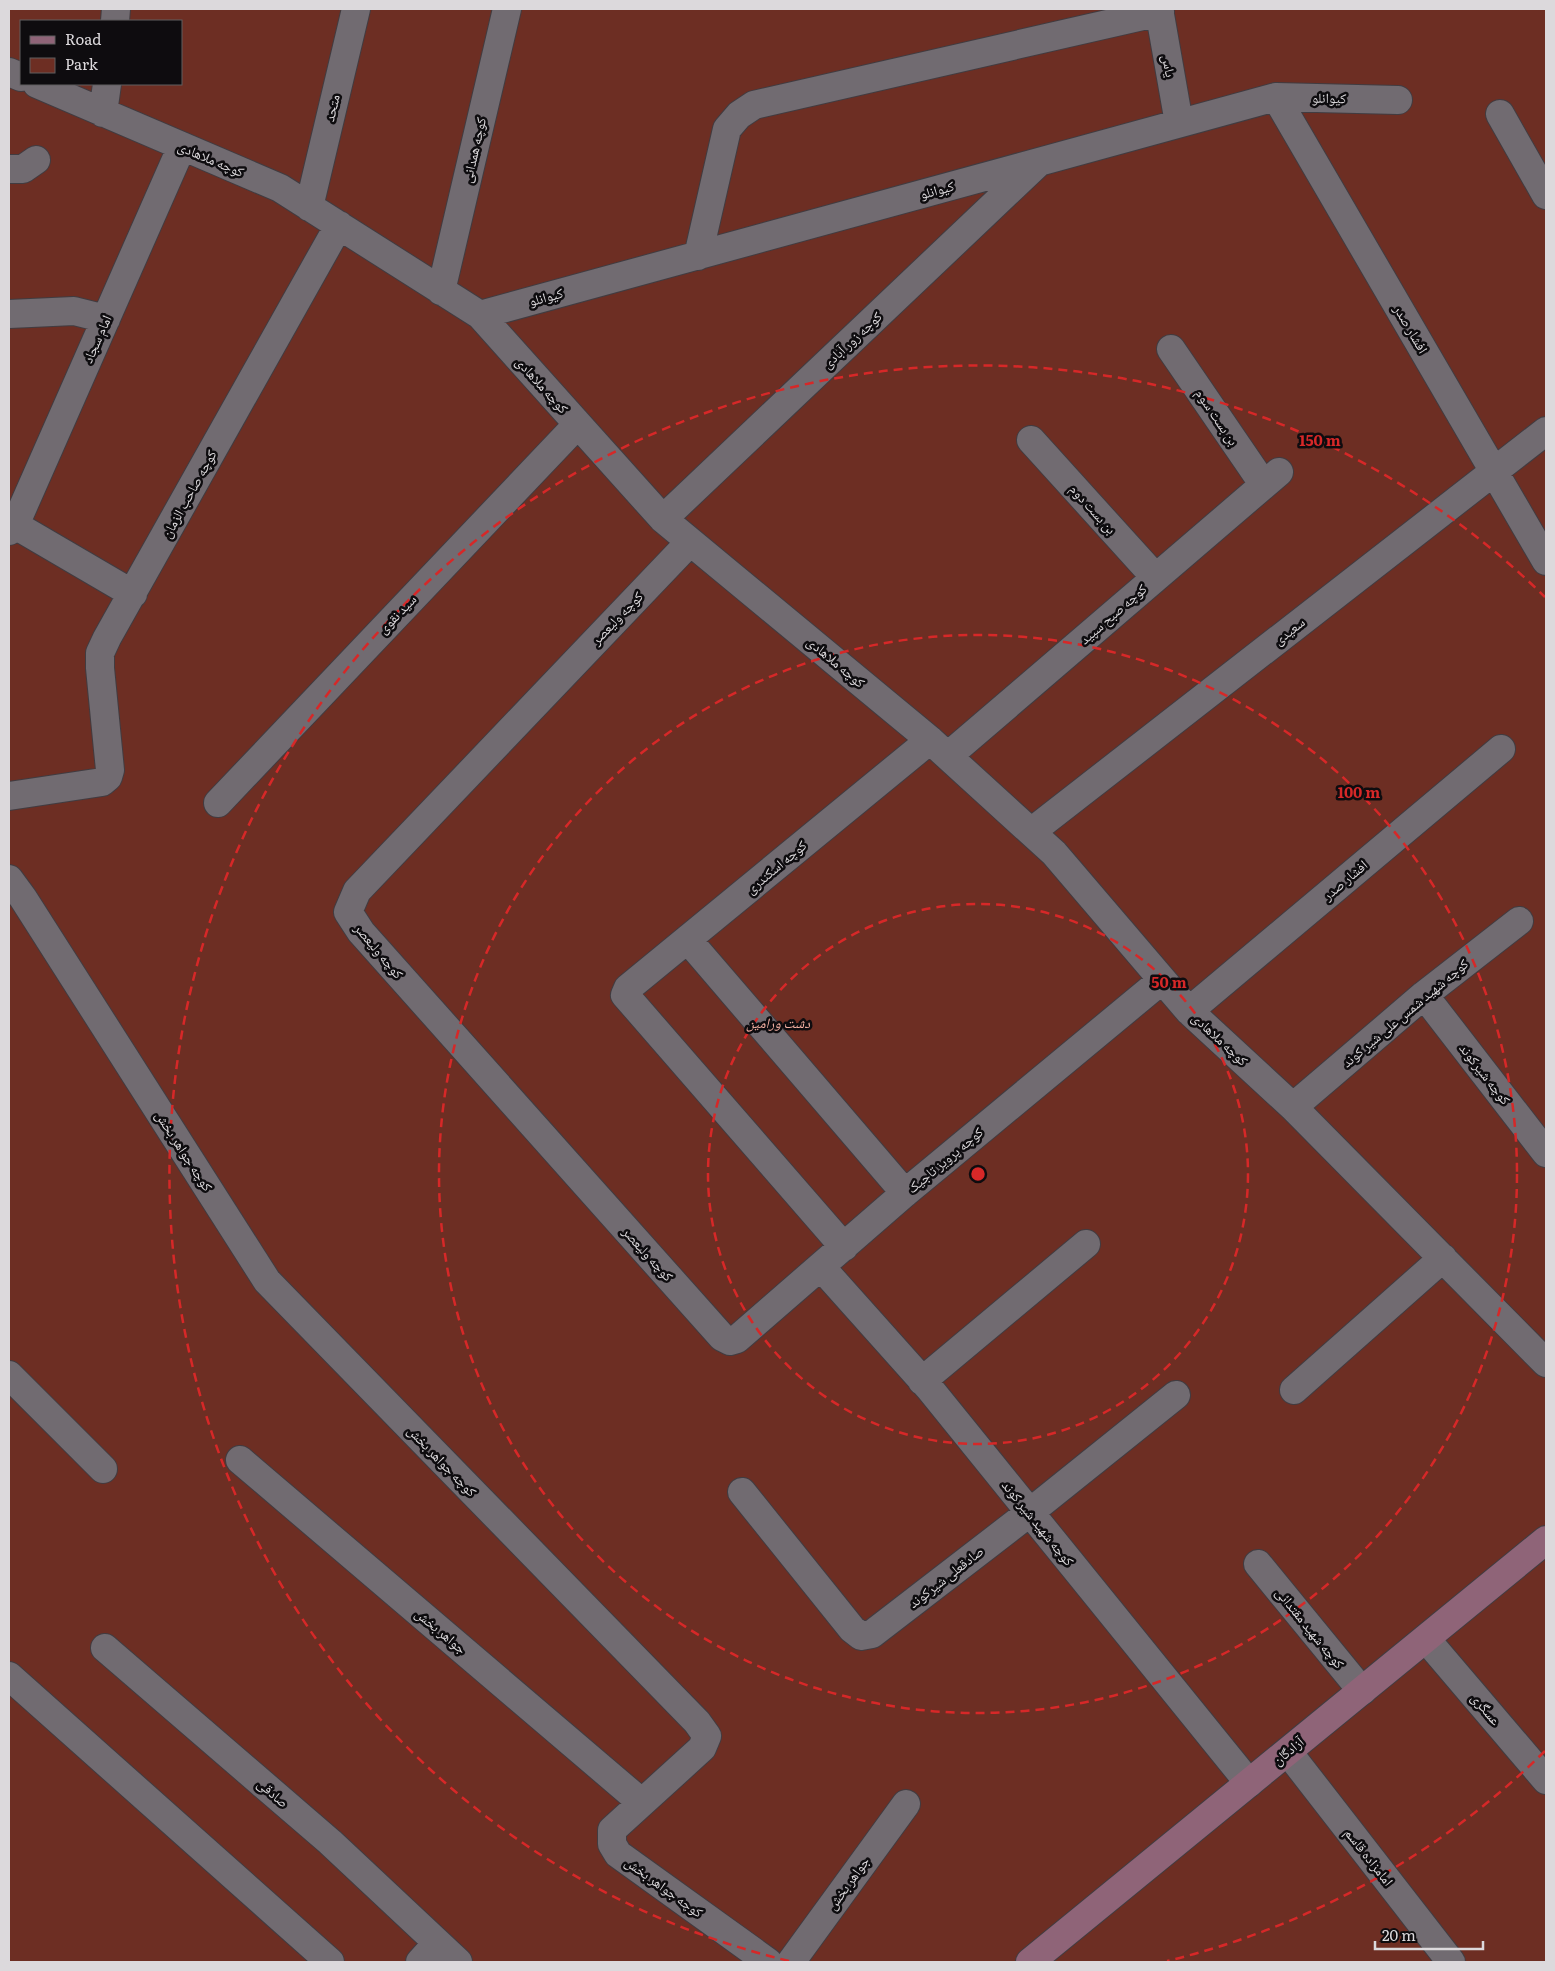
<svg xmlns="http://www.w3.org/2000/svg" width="1555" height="1971" font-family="Literata,'Noto Naskh Arabic',serif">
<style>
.green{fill:#6d2e23;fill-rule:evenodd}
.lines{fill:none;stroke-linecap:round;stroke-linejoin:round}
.minor-casing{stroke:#413c41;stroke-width:30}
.secondary-casing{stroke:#413c41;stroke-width:30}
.minor{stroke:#716b71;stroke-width:28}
.secondary{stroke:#8f6478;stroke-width:28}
.ring{fill:none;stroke:#d62828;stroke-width:2.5;stroke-dasharray:9 6}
.labels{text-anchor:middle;stroke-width:5;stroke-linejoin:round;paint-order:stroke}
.street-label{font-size:14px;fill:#dcd9dc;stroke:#0e0c0f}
.park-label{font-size:14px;font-style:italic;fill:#f2afa1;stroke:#0e0c0f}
.centre{fill:#d62828;stroke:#0e0c0f;stroke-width:2.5}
.ring-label{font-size:15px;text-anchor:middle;font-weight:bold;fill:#d62828;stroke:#0e0c0f;stroke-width:5;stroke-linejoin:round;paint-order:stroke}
</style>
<rect width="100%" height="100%" fill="#272227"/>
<path class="green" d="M9,9H1546V1962H9ZM21,21H181V84H21Z"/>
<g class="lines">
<g class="minor-casing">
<path id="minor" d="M1159,9L1179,123
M115,21L116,9
M9,72L21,77
M37,84L280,188L480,315L663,519L930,740L1054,853L1189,1011L1293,1107L1546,1363
M1276,97L1546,561
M103,113L107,84
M1500,114L1546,195
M9,169H23L36,160
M309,207L356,9
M698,256L727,129L739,115L754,105L1160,12
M441,291L507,9
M9,314L74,311L106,319
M480,315L1276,97L1398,100
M1171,349L1264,485
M1031,440L1155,577
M663,519L1037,164
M15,525L133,594
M9,531L15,525L182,146
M690,542L357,891L348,912L361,932L722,1337L730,1341L737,1339L905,1193L1162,980
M948,756L1279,472
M9,796L102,782L108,777L110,770L100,668V653L107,638L339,225
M218,803L577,425
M1031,832L1546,431
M9,879L23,898L267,1281L697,1722L707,1736L702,1748L612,1830V1844L618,1854L768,1962
M688,940L905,1193
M1424,995L1546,1153
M1189,1011L1501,749
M1293,1107L1424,995L1519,921
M844,1247L625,995L628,988L930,740
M821,1267L930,1389L1249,1783
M9,1375L103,1469
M922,1381L1086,1244
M1294,1390L1443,1258
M240,1460L641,1802
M742,1492L852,1629L861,1636L872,1634L1029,1513L1176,1395
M1258,1564L1362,1691
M1426,1639L1546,1780
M105,1648L330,1842L458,1962
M9,1676L330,1962
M1288,1752L1451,1962
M420,1962L437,1943
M791,1962L906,1804"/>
</g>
<g class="secondary-casing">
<path id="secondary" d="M1030,1962L1546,1540"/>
</g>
<use href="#minor" class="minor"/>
<use href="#secondary" class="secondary"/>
</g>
<g class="ring">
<circle cx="978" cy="1174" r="270"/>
<circle cx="978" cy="1174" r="539"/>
<path d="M1545 1751A809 809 0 0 1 1167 1961M789 1961A809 809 0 1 1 1545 597"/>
</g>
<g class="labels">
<g class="street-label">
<text transform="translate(1169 66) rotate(80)" y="5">یاس</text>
<text transform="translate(1329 98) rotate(1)" y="5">کیوانلو</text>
<text transform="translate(332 108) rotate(-77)" y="5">متحد</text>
<text transform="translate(474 150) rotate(-77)" y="5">کوچه همدانی</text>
<text transform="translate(211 159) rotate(23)" y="5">کوچه ملاهادی</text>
<text transform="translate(937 190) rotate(-15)" y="5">کیوانلو</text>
<text transform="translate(546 297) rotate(-15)" y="5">کیوانلو</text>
<text transform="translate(1411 329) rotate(60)" y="5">افشار صدر</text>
<text transform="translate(97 339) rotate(-66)" y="5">امام سجاد</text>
<text transform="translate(852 340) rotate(-43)" y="5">کوچه زور آبادی</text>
<text transform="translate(542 385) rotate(48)" y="5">کوچه ملاهادی</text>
<text transform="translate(1217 417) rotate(56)" y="5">بن بست سوم</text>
<text transform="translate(189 494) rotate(-61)" y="5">کوچه صاحب الزمان</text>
<text transform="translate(1093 509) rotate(48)" y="5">بن بست دوم</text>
<text transform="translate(397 614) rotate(-46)" y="5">سید نقوی</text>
<text transform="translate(1113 614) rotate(-41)" y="5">کوچه صبح سپید</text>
<text transform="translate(617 618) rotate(-46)" y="5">کوچه ولیعصر</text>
<text transform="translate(1289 631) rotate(-38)" y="5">سعیدی</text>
<text transform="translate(836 662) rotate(40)" y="5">کوچه ملاهادی</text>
<text transform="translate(776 867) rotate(-40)" y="5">کوچه اسکندری</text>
<text transform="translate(1345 880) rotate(-40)" y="5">افشار صدر</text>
<text transform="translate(379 951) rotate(50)" y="5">کوچه ولیعصر</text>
<text transform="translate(1405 1013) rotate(-40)" y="5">کوچه شهید شمس علی شیر کوند</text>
<text transform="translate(1220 1039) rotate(43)" y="5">کوچه ملاهادی</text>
<text transform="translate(1485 1074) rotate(52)" y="5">کوچه شیرکوند</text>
<text transform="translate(184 1151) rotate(57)" y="5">کوچه جواهر بخش</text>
<text transform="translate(945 1160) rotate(-40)" y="5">کوچه پرویز تاجیک</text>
<text transform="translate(648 1254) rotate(48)" y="5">کوچه ولیعصر</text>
<text transform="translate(442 1461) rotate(46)" y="5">کوچه جواهر بخش</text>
<text transform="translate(1038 1523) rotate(51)" y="5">کوچه شهید شیر کوند</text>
<text transform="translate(946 1577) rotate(-38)" y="5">صادقعلی شیرکوند</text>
<text transform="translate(1310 1628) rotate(51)" y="5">کوچه شهید مقتدائی</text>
<text transform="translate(441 1631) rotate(40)" y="5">جواهر بخش</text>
<text transform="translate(1486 1709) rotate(50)" y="5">عسگری</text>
<text transform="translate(1288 1751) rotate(-39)" y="5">آزادگان</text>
<text transform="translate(273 1793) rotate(41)" y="5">صادقی</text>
<text transform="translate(1369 1857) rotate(52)" y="5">امامزاده قاسم</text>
<text transform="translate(848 1883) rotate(-54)" y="5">جواهر بخش</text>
<text transform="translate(664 1887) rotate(36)" y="5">کوچه جواهر بخش</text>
</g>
<g class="park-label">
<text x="778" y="1028">دشت ورامین</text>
</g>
</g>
<circle cx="978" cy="1174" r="8" class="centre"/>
<g class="ring-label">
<text x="1320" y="446">150 m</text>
<text x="1359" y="798">100 m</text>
<text x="1169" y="988">50 m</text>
</g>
<rect width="1555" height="1971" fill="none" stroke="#dcd9dc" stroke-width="20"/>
<rect x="20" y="20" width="162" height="65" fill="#0e0c0f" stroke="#605e61"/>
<rect x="30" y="36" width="25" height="8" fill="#8f6478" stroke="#605e61"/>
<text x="65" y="45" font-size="15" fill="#dcd9dc">Road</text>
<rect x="30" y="58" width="25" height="15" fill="#6d2e23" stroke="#605e61"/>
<text x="65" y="70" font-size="15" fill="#dcd9dc">Park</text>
<path d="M1375 1941v8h108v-8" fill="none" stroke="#dcd9dc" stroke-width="2.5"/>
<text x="1382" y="1941" font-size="15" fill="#dcd9dc" stroke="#0e0c0f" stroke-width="4" paint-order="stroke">20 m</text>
</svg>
